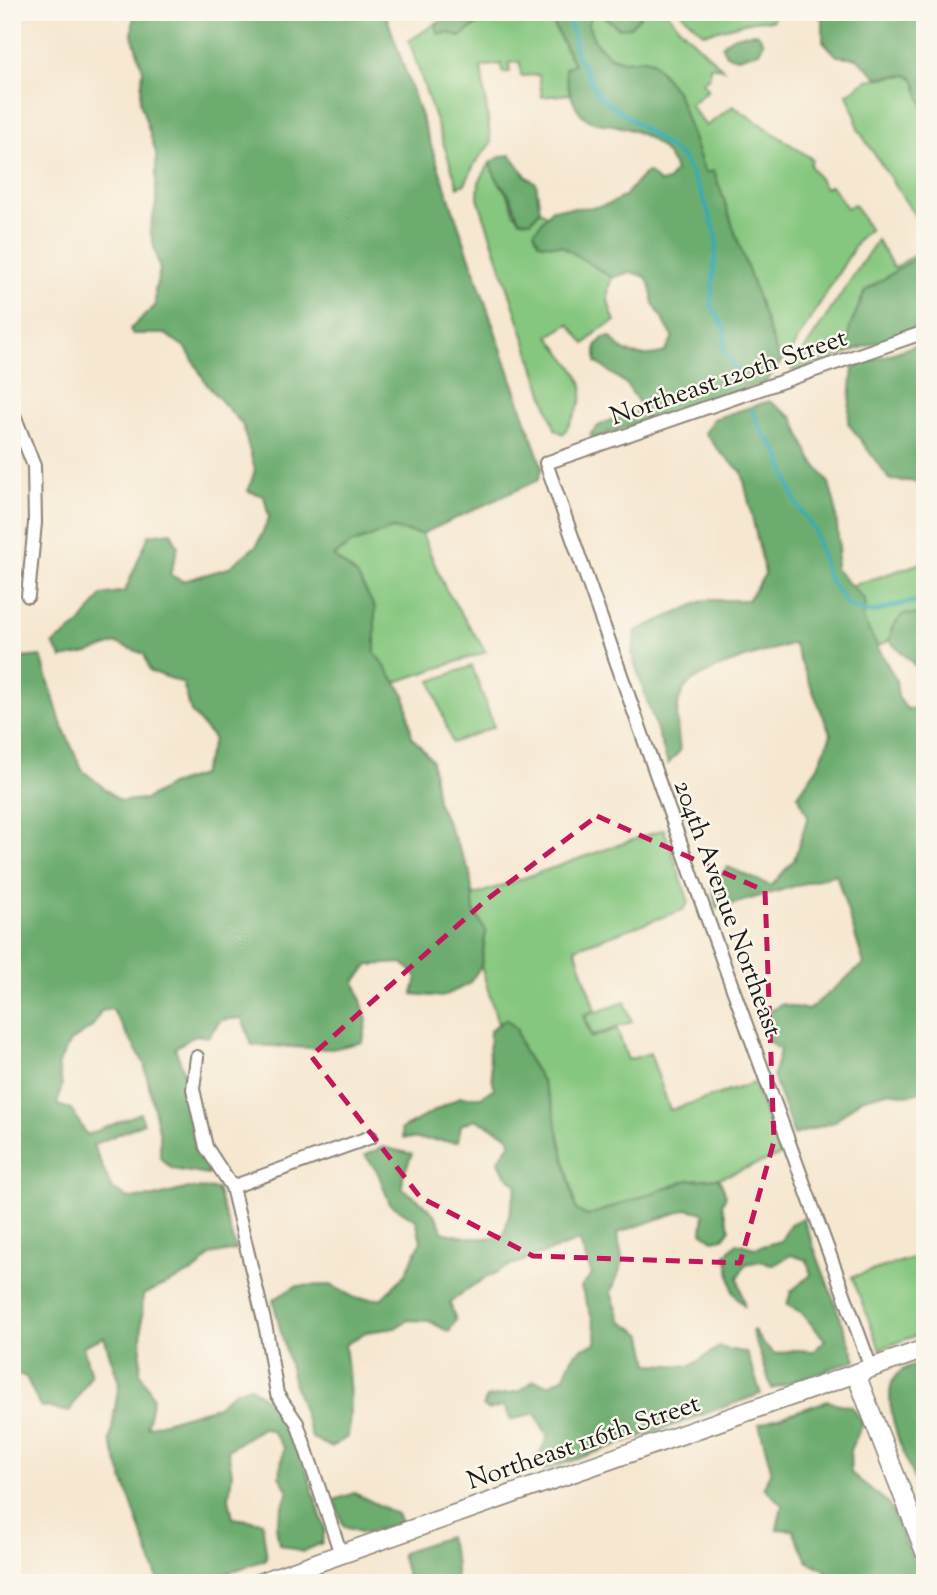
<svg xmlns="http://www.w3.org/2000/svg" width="937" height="1595" font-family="'Sorts Mill Goudy',serif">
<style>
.green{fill:#86c77f;stroke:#51724e;stroke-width:2}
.forest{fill:#6cac6e;stroke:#446445;stroke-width:2}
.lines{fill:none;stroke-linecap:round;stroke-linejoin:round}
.stream{stroke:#39abb1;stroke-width:4.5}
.street-casing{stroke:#898276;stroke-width:16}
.secondary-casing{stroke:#898276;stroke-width:21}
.street{stroke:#fff;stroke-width:12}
.secondary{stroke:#fff;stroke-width:18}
.marked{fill:none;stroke:#c2185b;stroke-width:5;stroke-dasharray:14 9;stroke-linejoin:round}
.labels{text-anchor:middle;stroke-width:5;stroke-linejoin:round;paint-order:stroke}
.street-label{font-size:26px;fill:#1c1c1c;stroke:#fbf7ec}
</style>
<rect width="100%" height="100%" fill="#fbf7ec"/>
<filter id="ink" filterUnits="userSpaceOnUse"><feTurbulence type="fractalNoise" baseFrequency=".0143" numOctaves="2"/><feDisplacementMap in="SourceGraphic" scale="14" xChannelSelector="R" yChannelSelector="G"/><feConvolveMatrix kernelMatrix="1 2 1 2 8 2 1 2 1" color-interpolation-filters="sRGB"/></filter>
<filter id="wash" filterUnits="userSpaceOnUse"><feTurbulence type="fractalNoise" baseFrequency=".00686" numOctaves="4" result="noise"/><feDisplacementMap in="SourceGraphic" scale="28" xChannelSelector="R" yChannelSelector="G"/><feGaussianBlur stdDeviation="1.57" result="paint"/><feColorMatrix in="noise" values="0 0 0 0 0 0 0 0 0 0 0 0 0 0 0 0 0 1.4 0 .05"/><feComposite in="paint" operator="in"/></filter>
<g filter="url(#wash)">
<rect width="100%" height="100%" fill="#f6e7d0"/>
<path class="green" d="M520,12H547L574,65L565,68L570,94L542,97L539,75L521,76L520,62L509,63L510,72L503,73L501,64L481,67L491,143L475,163L465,184L458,187L409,41L436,23L439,34L449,33L460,37C466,32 473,26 480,23C497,18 505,23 520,12Z
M640,12H667L679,27L723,69L710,66V76L702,82L708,90L690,105L706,126L733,106L812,159L810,165L825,188L831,185L847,208L854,204L870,230L860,238L787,357L780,363L714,171L705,173L677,92L652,61L644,59L624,61L610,57L595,42L587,23L593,13L602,15L619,28L641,16Z
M680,12H776L772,21C749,17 726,31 703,33Z
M907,75L914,79L925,111V231L858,129L856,118L847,94L867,80Z
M490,163C495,183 512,194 514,214L531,221L540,210L547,216L541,224L539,243L562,246L612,278C605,294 608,306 615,321L599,330L585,344L569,324L549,336C582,381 597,383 563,434L555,429L478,198L479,182Z
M877,240L894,268L925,248V252L865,291L850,327L847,353L794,371L791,370Z
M392,529L422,534L445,588L486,652L396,682L375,653V608L333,556L353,543Z
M925,562V619L918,615L892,628L889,641L876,647L863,620L865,600L851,586Z
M472,666L494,727L452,743L431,681Z
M664,829L689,902L683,910L575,948L595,1010L583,1015L591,1038L617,1029L628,1060L650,1053L670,1110L754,1083L780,1156L719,1178L689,1180L587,1216L576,1210L572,1188L542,1081L523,1050L516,1028L506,1019L498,1024L481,966L486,931L474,911L472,896Z
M625,1002L632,1022L592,1036L585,1016Z
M925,1221V1332L880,1349L852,1277L919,1256L913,1222Z"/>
<path class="forest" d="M134,12H385L542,467L538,480L422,534L392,529L353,543L333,556L357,575L375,608V653L405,695L412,737L432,760L437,801L470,872L474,911L486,931L481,966L469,984L442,997L413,994L417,977L403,963L369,965L355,981L367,1020L363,1042L332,1049L252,1045L242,1018L221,1020L208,1037L196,1035L175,1048L186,1077V1095L210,1166L208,1175L173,1169L160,1158V1136L144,1063L112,1009L101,1011L92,1027L70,1042L58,1064L62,1085L57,1105L71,1109L87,1135L140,1113L144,1123L93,1145L112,1189L128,1198L154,1197L189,1188L217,1189L236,1250L210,1255L197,1270L143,1295L140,1372L153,1397L147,1427L216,1407L234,1392L250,1386L277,1410L296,1438L325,1529L322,1543L302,1552L279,1544L276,1526L288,1491L279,1476L284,1448L272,1431L262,1428L228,1450L232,1473L229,1498L233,1518L262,1522L267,1559L199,1583H159L110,1441L119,1383L104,1337L83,1346L91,1375L69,1412L40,1406L26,1377L12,1372V659L41,656L61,723L82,770L120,801L146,799L170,785L201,775L214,739L191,712L183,683L150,671L144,654L116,643L89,653L62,658L53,644L80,624L102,595L125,591L149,535L171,532L178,547L170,575L183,581L228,568L257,545L269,518L264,496L248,491L255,470L242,424L207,385L186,348L165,334H132L130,329L155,306V290L160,270L150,230L156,204V153L140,102L143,70L132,35Z
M469,12H520C505,23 497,18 480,23C473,26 467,32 460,37L449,33L438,34L436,23Z
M547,12H640L641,16L630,27L619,28L602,15L593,13L588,24L595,42L610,57L624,61L644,59L652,61L677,92L705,173L714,171L780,363L766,382L594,438L590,435C598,422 619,416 634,415L641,406L626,384L596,362V346L603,338L611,337C623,357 644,358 665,352L673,337L653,303L651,287L646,277L631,272L612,278L562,246L539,243L534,232L552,209C578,206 602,212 624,196C633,188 637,178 648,172L660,183L668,181L675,171C668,146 642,131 617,126C606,123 596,126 586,118C571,107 568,85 565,68L574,64Z
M814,12H925V111L914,78L907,75L877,77L857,58L837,56L823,41V20Z
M757,33L764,42L759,52L738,58L726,55L722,46C731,34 742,34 757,33Z
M511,155L526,176L536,183L540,210L531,221L520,220C514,213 516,206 511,199C503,185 494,179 490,163L502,156Z
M925,252V325L847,353L850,327L865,291Z
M925,342V484L922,482L890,480L848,423L853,367Z
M769,401L793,418L811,459L829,483L835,505L839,547L835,569L865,600L863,620L896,680L898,697L907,709L918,708C920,703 923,696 924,691C925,670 903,653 889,641L892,628L903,614L918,615L925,619V1091L909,1095L887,1092L861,1099L834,1122L794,1135L773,1076L780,1050L767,1040L757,1017L783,1004L808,1010L864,964L836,874L716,909L712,884L728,867L771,886L794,860L808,816L798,795L818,766L831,735L793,643C768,652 695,669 683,691C673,710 678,731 680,751L668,764L632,655L636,631L705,600H748L765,574L742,472L720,452L705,433L713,419Z
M506,1019L516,1028L523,1050L542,1081L552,1104L576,1210L587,1216L689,1180L719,1178L726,1195L722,1205L730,1229L723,1238L713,1240L702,1232L704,1213L688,1209L617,1233L623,1262L611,1293L621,1320L643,1335L649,1364L691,1366L719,1347L747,1353L761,1394L543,1471L536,1461L548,1437L535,1413L511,1420L504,1406L489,1410L483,1406L487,1398L520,1391L534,1380L549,1385L564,1377C571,1357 574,1349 596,1343C599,1331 585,1301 581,1287L592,1275L579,1241C534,1257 486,1270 450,1303L456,1320L449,1332L429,1321L408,1320L395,1328L366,1332L345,1345C349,1376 352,1405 348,1437L331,1447L312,1438L294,1384L273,1300L296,1286L331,1285L355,1298L381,1299L405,1275L421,1241L416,1220L390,1204L378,1173L365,1155L383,1147L412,1154L403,1176L402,1188C418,1200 438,1210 442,1232C463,1237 483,1242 504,1234L517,1185L505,1174L498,1160L510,1144L509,1136L475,1119L461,1125L458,1142L403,1138L401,1129L460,1097H481L494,1088L489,1056L490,1030Z
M803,1218L856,1360L772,1389L752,1331L754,1330L763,1344L775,1354L793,1350L814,1351L825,1340L801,1312L787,1305L791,1291L811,1275L807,1260L791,1255L774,1265L761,1261L746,1264L738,1278L745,1307L733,1292L726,1254L737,1243L755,1248L781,1241L790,1224Z
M925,1361V1504C913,1476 880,1410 893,1380C899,1368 913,1365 925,1361Z
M827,1401L852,1407L863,1423L850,1450L851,1473L888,1503L918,1570L915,1583H829L825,1570L807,1561L793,1530L777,1529L782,1505L764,1487L771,1469L759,1424Z
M354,1493L397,1514L401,1522L366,1534L344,1527L334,1500Z
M448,1537L456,1563V1583H409L401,1554L408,1550Z"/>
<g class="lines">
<path class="stream" d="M568,12L577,54L599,96L683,158L701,192L717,236L711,305L725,329L724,350L741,379
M752,410L761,430L778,452L796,503L814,529L828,578L849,607L868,612L879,611L900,604L925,600"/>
</g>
</g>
<g filter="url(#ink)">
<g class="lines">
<g class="street-casing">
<path id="street" d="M12,410L34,466L35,523L28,596
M197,1057L193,1089L206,1147L232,1187L266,1329L277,1394L297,1423L341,1554
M232,1187L371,1137
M871,1368L705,912L546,463L925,332"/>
</g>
<g class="secondary-casing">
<path id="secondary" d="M856,1374L925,1552
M259,1583L925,1349"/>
</g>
<use href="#street" class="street"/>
<use href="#secondary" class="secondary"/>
</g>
</g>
<path class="marked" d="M597,816L765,891L774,1141L740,1263L533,1256L420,1197L311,1056L486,900Z"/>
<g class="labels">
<g class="street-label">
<text transform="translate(728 376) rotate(-19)" y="9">Northeast 120th Street</text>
<text transform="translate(729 908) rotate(70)" y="9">204th Avenue Northeast</text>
<text transform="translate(583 1441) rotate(-19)" y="9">Northeast 116th Street</text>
</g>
</g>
<rect width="937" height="1595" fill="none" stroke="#fbf7ec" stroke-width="42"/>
</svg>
